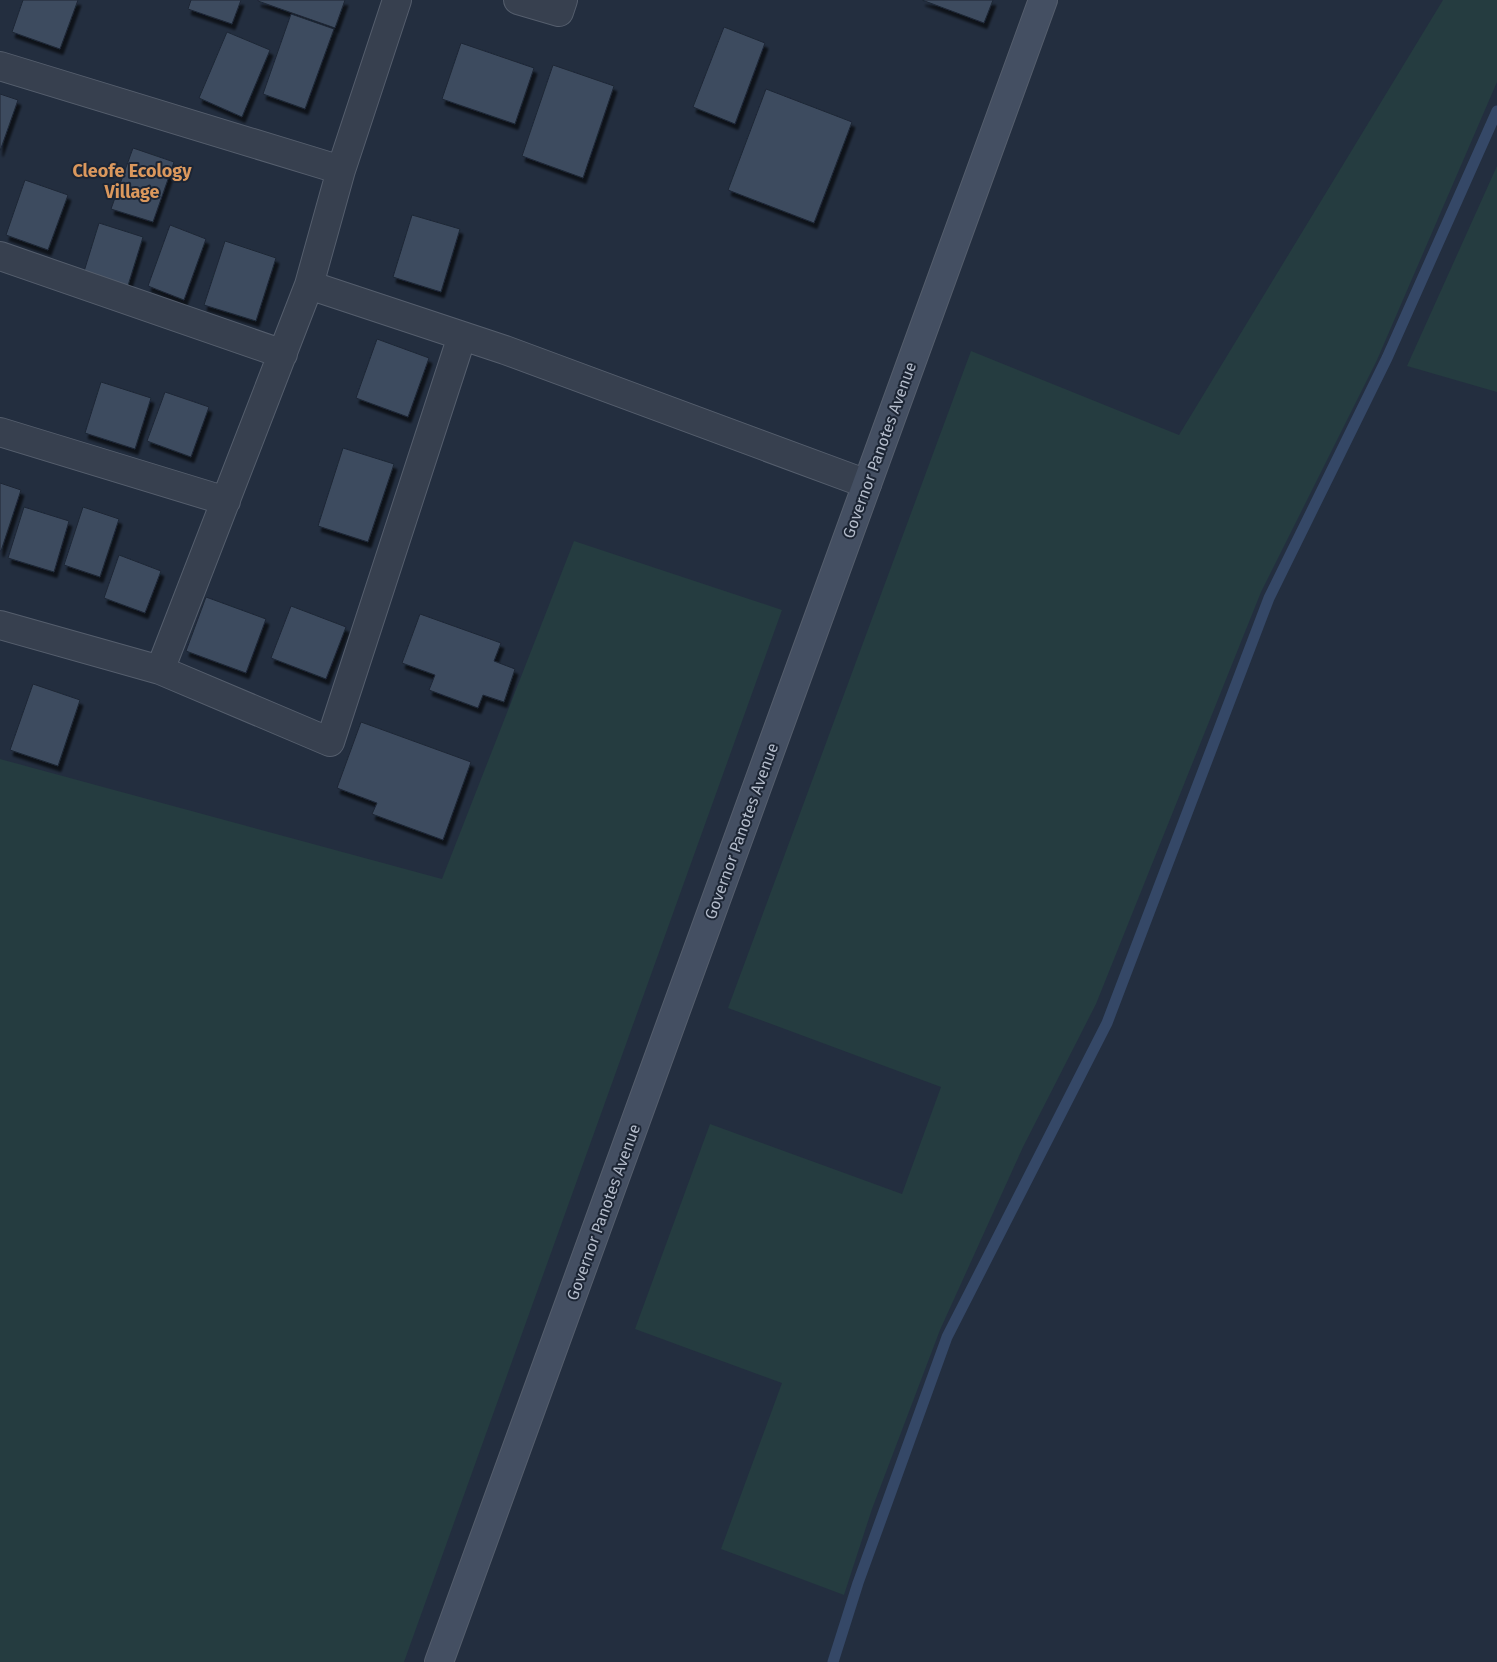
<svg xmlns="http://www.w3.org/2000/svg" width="1497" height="1662" font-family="'Fira Sans',sans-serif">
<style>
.green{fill:#253c40}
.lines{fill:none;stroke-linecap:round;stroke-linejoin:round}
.stream{stroke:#354867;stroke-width:11}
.building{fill:#3e4c5f;stroke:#1e2736;filter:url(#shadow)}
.street-casing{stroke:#555e6d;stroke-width:30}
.secondary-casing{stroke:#555e6d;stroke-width:30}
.street{stroke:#37404f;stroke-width:28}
.secondary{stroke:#444f62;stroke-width:28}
.labels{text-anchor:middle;stroke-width:4;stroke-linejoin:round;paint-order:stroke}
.street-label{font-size:16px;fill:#b3bbca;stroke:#1c2534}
.neighbourhood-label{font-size:18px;font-weight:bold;fill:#db985d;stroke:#1c2534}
</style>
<defs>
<filter id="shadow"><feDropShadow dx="3" dy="5.5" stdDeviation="1" flood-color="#0009"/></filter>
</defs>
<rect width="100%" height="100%" fill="#232e3f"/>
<path class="green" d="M1443,0H1497V82L1377,360L1261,592L1096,1004L1023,1147L940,1330L872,1509L844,1595L721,1549L782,1383L635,1329L710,1124L902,1194L941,1087L728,1008L971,351L1179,435Z
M1497,166V392L1407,366Z
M574,541L782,610L404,1662H0V759L442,879Z"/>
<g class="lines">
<path class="stream" d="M833,1662L858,1583L947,1337L1107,1023L1269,598L1387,358L1497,111"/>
</g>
<path class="building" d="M23,0H78L60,49L12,32Z
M191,0H241L232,24L188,9Z
M258,0H345L335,28L258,1Z
M922,0H993L984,23Z
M291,14L334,29L305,109L263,94Z
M724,27L765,43L735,124L693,107Z
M227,32L270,50L242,117L199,98Z
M461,43L534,68L515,124L442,99Z
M553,65L614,86L583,178L522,156Z
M766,89L852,122L814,223L728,190Z
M0,94L18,100L0,151Z
M133,148L174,162L153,222L111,209Z
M25,180L68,195L48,250L6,235Z
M412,215L460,229L441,292L393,277Z
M99,223L143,237L126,292L82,278Z
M170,225L206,239L184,300L148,286Z
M225,241L276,258L256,321L204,305Z
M377,339L429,358L408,417L356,398Z
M101,382L151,398L135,449L85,433Z
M165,392L209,407L191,457L147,441Z
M343,448L394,464L368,542L318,526Z
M0,483L21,490L1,551H0Z
M24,507L69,521L54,572L8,558Z
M83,507L119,519L100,577L64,565Z
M119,555L161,571L145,613L104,598Z
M206,597L266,619L246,673L186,651Z
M291,606L346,627L326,679L271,658Z
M420,614L501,643L494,661L515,669L504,702L483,695L478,708L429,690L435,675L402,663Z
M33,684L80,700L58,766L10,750Z
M361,722L471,762L443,840L372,814L377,803L337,788Z"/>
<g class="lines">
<g class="street-casing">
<path id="street" d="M518,0L559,12L563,0
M0,66L341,170L397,0
M0,256L283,354
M309,285L341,170
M0,432L226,501
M0,625L160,670L309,285L505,350L867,484
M160,670L330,742L462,336"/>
</g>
<g class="secondary-casing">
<path id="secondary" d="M439,1662L1043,0"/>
</g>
<use href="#street" class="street"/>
<use href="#secondary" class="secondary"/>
</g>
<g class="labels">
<g class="street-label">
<text transform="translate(879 450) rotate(-70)" y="6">Governor Panotes Avenue</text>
<text transform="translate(741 831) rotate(-70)" y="6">Governor Panotes Avenue</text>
<text transform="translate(603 1212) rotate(-70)" y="6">Governor Panotes Avenue</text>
</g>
<g class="neighbourhood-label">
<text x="132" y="177">Cleofe Ecology<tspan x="132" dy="21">Village</tspan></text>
</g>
</g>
</svg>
